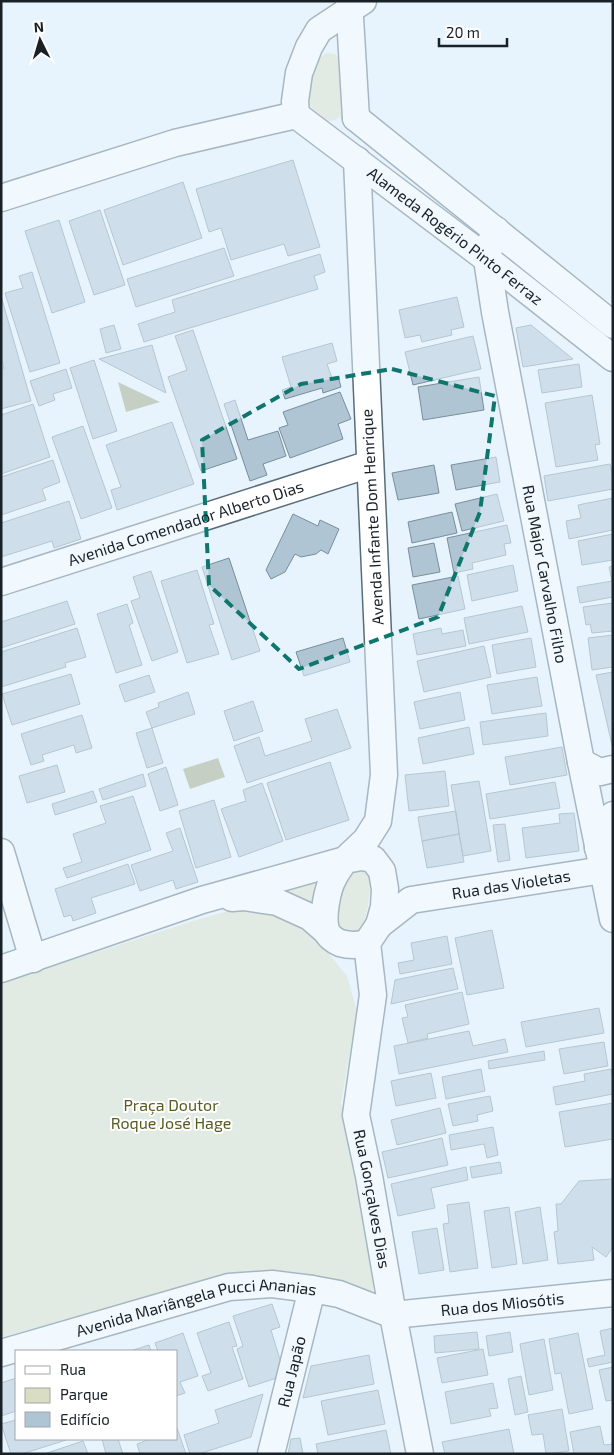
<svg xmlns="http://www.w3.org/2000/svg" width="614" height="1455" font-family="'Exo 2',sans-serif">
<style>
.green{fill:#d9ddc4}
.water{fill:#9ea37e}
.building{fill:#b0c5d4;stroke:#798e9c}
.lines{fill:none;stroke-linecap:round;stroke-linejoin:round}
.minor-casing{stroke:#596c7a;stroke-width:29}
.minor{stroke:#fff;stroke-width:26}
.marked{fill:none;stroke:#0f766e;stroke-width:4;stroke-dasharray:10 6;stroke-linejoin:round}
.labels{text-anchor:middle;stroke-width:4;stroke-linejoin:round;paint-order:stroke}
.street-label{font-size:16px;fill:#192127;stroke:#fff}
.park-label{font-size:16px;fill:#575d21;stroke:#fff}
</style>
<rect width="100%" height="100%" fill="#e7f4fd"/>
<path class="green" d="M326,53L335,54L341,61L345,105L342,115L336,120L328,121C322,118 316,114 312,109C305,98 313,68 320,59C321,56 324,55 326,53Z
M357,866L366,869L371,879L368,906L362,932L340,933C338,929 336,925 336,921C333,902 347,881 357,866Z
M322,871L314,891L311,907L268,888Z
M228,911H268L300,925L324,948L347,976L357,1011L341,1102L375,1283L372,1291L362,1290L332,1278L275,1271L207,1281L1,1337V983L193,921Z"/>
<path class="water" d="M118,382L160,402L126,412Z
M218,758L225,777L190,789L183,769Z"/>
<path class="building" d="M293,160L320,247L288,256L284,244L231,260L221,228L209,232L196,189Z
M183,182L202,238L123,265L104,210Z
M100,210L125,285L94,295L69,221Z
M59,220L85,302L52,313L25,231Z
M224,248L234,276L136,307L127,279Z
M320,254L325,272L314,276L318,289L144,342L138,324L175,312L172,300Z
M32,272L60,363L30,372L5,293L23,288L19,276Z
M1,296L31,401L1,409V368H4L1,359Z
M457,297L464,327L451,330L452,335L422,342L420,335L405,338L399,310Z
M114,325L121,349L106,353L100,329Z
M531,325L573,359L523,367L516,328Z
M193,330L237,459L201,471L168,377L187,370L175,336Z
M473,336L481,369L413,385L405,352Z
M332,343L337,361L327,364L332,378L338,376L341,387L323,393L322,388L285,399L282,390L291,387L282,357Z
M152,345L166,393L99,359Z
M94,360L117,431L93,439L70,368Z
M579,364L582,387L542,393L538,370Z
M66,369L72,388L53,394L55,400L39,406L30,381Z
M479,377L484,410L423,420L418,387Z
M340,392L351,419L338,424L343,439L290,458L279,428L288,425L283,412Z
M592,395L600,444L595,445L598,460L556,467L545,403Z
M235,400L248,440L278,431L286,456L263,464L267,475L250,481L224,404Z
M33,404L50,457L1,474V415Z
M172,422L194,484L117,510L111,490L121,487L106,445Z
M83,426L112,508L81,519L52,437Z
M496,457L500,482L456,490L451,465Z
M53,460L60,482L42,489L46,500L1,515V477Z
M610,464L613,477V489L548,501L544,476Z
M434,465L439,493L398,500L392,473Z
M497,494L504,521L462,531L455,504Z
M613,498V530L569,539L566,521L581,518L578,505Z
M69,501L81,539L54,548L52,541L1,557V523Z
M452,512L457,533L412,543L408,522Z
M293,514L318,526L320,520L339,529L328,554L321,550L316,554L301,557L295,554L285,572L271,579L266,570Z
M507,525L511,543L504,544L506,555L472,563L473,569L454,573L447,538Z
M613,534V560L582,565L578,541Z
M434,543L440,572L413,577L408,548Z
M229,558L260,651L232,660L202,567Z
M513,565L518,591L472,601L467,575Z
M613,566V597L580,603L577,587L612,581L609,567Z
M197,570L214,624L209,625L219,654L187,663L161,581Z
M151,571L178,652L152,661L131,601L140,598L133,577Z
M458,576L465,609L419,619L412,585Z
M67,601L75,624L1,648V622Z
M613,603V631L592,633L590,624L586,625L583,607Z
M127,604L133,623L129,625L142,665L116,673L97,614Z
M522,606L528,632L469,644L464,618Z
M77,628L86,657L65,663L66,667L1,687V652Z
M441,628L442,634L463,630L466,646L417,655L413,634Z
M613,635V667L592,670L588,638Z
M343,638L350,662L304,676L296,652Z
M531,638L536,667L497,674L492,645Z
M484,646L491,677L424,692L417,661Z
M613,672V743L612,745L596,675Z
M71,674L80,704L12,725L2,694Z
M149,675L155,692L125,702L119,685Z
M537,677L542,706L492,714L487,685Z
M188,692L195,714L152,728L146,712L159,707L158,703Z
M460,692L465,720L420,729L414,702Z
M253,701L263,731L234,741L224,711Z
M337,709L351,748L247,783L234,746L259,737L265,756L312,741L305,719Z
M546,713L548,736L483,745L480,722Z
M82,715L92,748L76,753L74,745L42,755L44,761L31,765L21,734Z
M469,727L474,754L423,764L418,738Z
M152,728L163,763L147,768L136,733Z
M562,747L567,775L510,785L505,757Z
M330,762L349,820L286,840L267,783Z
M57,765L65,792L27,803L19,776Z
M166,767L178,805L160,811L148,774Z
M445,771L449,806L409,811L405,775Z
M143,774L146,786L103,800L99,789Z
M479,781L491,851L463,856L451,785Z
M555,782L560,808L490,819L486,794Z
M262,783L283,841L239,857L221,809L246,801L243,790Z
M93,791L97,802L55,815L52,804Z
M133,796L151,850L67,878L63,868L82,862L73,834L106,823L100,806Z
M214,800L231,857L196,868L179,811Z
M456,811L459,834L422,841L418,817Z
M574,813L579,851L526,858L522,828L560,823L559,814Z
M505,824L510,860L498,862L493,825Z
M180,828L198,882L176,889L173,880L140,891L131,865L173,851L166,833Z
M459,834L464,862L427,868L422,841Z
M128,864L135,884L91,898L96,913L73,921L71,915L64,917L55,889Z
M492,930L504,988L467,995L455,938Z
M447,936L452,964L400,974L398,963L414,960L411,943Z
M453,968L458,989L391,1004L395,980Z
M462,992L469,1024L427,1034L428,1038L408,1043L402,1018L408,1017L405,1005Z
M599,1008L604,1033L526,1047L521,1022Z
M469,1031L473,1046L505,1039L508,1052L399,1074L394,1046Z
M604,1042L608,1066L564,1074L559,1049Z
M544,1051L545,1060L489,1069L488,1061Z
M481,1069L485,1091L446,1099L442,1077Z
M611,1069L613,1079V1094L556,1105L553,1087L585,1081L584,1074Z
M431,1073L436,1098L396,1106L391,1081Z
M490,1096L493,1111L477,1115L478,1121L453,1126L448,1104Z
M613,1103V1139L565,1147L559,1112Z
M440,1108L446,1133L397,1145L391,1120Z
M493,1127L498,1155L487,1158L484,1144L451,1150L449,1135Z
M442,1138L448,1165L388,1178L382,1152Z
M500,1162L502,1173L472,1178L470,1167Z
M466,1167L468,1180L431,1188L435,1208L398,1216L391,1184Z
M613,1179V1247L606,1257L592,1247L594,1260L558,1264L554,1232L558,1231L556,1204H561L579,1181Z
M469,1202L478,1268L450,1272L443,1224L449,1223L447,1205Z
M509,1207L517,1264L492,1268L484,1211Z
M540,1207L548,1260L523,1264L515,1212Z
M437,1228L444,1270L419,1274L412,1232Z
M272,1304L280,1327L271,1330L281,1363L280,1377L249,1387L237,1349L243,1346L233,1316Z
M229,1322L237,1346L232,1347L243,1379L208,1391L202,1376L211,1373L197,1333Z
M613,1328V1362L589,1367L587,1359L605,1355L600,1331Z
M477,1332L479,1349L435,1353L434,1336Z
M510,1332L513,1352L489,1356L486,1336Z
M183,1333L198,1376L180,1382L185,1393L176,1396V1351H158L155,1343Z
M578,1333L593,1409L569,1414L561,1373L555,1374L549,1339Z
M544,1339L553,1390L529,1395L520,1344Z
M149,1345L151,1351H130Z
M483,1349L488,1375L442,1383L437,1358Z
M369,1355L374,1384L303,1398L311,1366Z
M613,1367V1400L606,1401L599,1370Z
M521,1376L528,1412L515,1415L508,1379Z
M16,1378V1411L1,1416V1383Z
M493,1383L498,1408L489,1409L491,1416L451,1424L445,1392Z
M378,1390L385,1424L328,1435L321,1401Z
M263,1394L251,1437L199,1454H190L184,1435L219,1423L215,1410Z
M562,1409L569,1451L546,1454L543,1434L532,1435L528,1415Z
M16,1420V1439H66V1440L22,1454H11L1,1424Z
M176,1425L186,1454H140L137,1444L150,1439H176Z
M600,1426L604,1445L613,1444V1454H574L570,1432Z
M509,1429L514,1454H445L442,1442Z
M386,1430L391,1454H318L316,1444Z
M300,1438L303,1454H288L291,1439Z
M102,1439H118L123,1454H106Z
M83,1441L88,1454H44Z"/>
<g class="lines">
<g class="minor-casing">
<g id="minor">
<path d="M349,1L356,118"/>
<path id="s1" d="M296,115L487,259L613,358"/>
<path d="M296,115L295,101L299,73L309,47L319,30L363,1"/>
<path d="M356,118L613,325"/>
<path d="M1,198L175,143L296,115"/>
<path id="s2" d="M496,230L490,244L487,259L495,312L581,762L613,919"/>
<path id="s3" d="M1,582L370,464"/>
<path d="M581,762L600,772L613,769"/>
<path d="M598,848L613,815"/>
<path d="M1,852L33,959"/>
<path d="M361,857L373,859L382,871L385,889L384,907L379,925L367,943C357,946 350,946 340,943C335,941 328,936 326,930C322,917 327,889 334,877C337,871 341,866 345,860Z"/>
<path d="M232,898L244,897L277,902L310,917L326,931"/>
<path id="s4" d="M379,925L411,900L603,870L613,873"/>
<path id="s5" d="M367,943L373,995L356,1115L369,1176L393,1315L420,1454"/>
<path d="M1,969L202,900L345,860L366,840L378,821L384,775L357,160"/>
<path id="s6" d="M1,1353L229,1287L272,1284L312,1289L339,1294L393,1315L613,1293"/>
<path id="s7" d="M271,1454L312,1289"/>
</g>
</g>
<use href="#minor" class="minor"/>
</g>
<path d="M0 0H614V1455H0ZM392,369L495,396L480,512L438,617L299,669L209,585L202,440L301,384Z" fill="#e7f4fd" fill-opacity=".55" fill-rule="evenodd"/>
<path class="marked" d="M392,369L495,396L480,512L438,617L299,669L209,585L202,440L301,384Z"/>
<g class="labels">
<g class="street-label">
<text dy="6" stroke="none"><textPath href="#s1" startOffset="200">Alameda Rogério Pinto Ferraz</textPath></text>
<text transform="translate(372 517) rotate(-93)" y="6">Avenda Infante Dom Henrique</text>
<text dy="6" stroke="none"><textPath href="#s3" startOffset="194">Avenida Comendador Alberto Dias</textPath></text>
<text dy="6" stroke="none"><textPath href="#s2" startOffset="351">Rua Major Carvalho Filho</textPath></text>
<text dy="6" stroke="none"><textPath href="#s4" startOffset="142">Rua das Violetas</textPath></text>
<text dy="6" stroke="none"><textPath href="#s5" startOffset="259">Rua Gonçalves Dias</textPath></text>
<text dy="6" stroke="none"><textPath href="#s6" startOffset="516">Rua dos Miosótis</textPath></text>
<text dy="6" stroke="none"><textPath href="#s6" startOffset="202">Avenida Mariângela Pucci Ananias</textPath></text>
<text dy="6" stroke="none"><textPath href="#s7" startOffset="85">Rua Japão</textPath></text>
</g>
<g class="park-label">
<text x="171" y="1111">Praça Doutor<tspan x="171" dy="18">Roque José Hage</tspan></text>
</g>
</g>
<rect width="614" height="1455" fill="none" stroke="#192127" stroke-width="5"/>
<rect x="15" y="1350" width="162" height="90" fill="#ffffff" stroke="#a3a6a9"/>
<rect x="25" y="1366" width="25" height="8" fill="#ffffff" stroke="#a3a6a9"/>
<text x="60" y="1375" font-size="15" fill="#192127">Rua</text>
<rect x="25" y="1388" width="25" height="15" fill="#d9ddc4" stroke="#a3a6a9"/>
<text x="60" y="1400" font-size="15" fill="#192127">Parque</text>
<rect x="25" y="1412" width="25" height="15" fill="#b0c5d4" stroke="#a3a6a9"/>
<text x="60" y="1425" font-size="15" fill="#192127">Edifício</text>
<g transform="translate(40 40) rotate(355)" stroke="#ffffff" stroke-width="4" paint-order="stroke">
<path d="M0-4L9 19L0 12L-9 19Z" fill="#192127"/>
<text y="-8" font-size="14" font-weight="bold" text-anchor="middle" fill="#192127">N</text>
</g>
<path d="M439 38v8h68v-8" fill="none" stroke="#192127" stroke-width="2.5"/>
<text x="446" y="38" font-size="15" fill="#192127" stroke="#ffffff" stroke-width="4" paint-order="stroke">20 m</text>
</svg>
